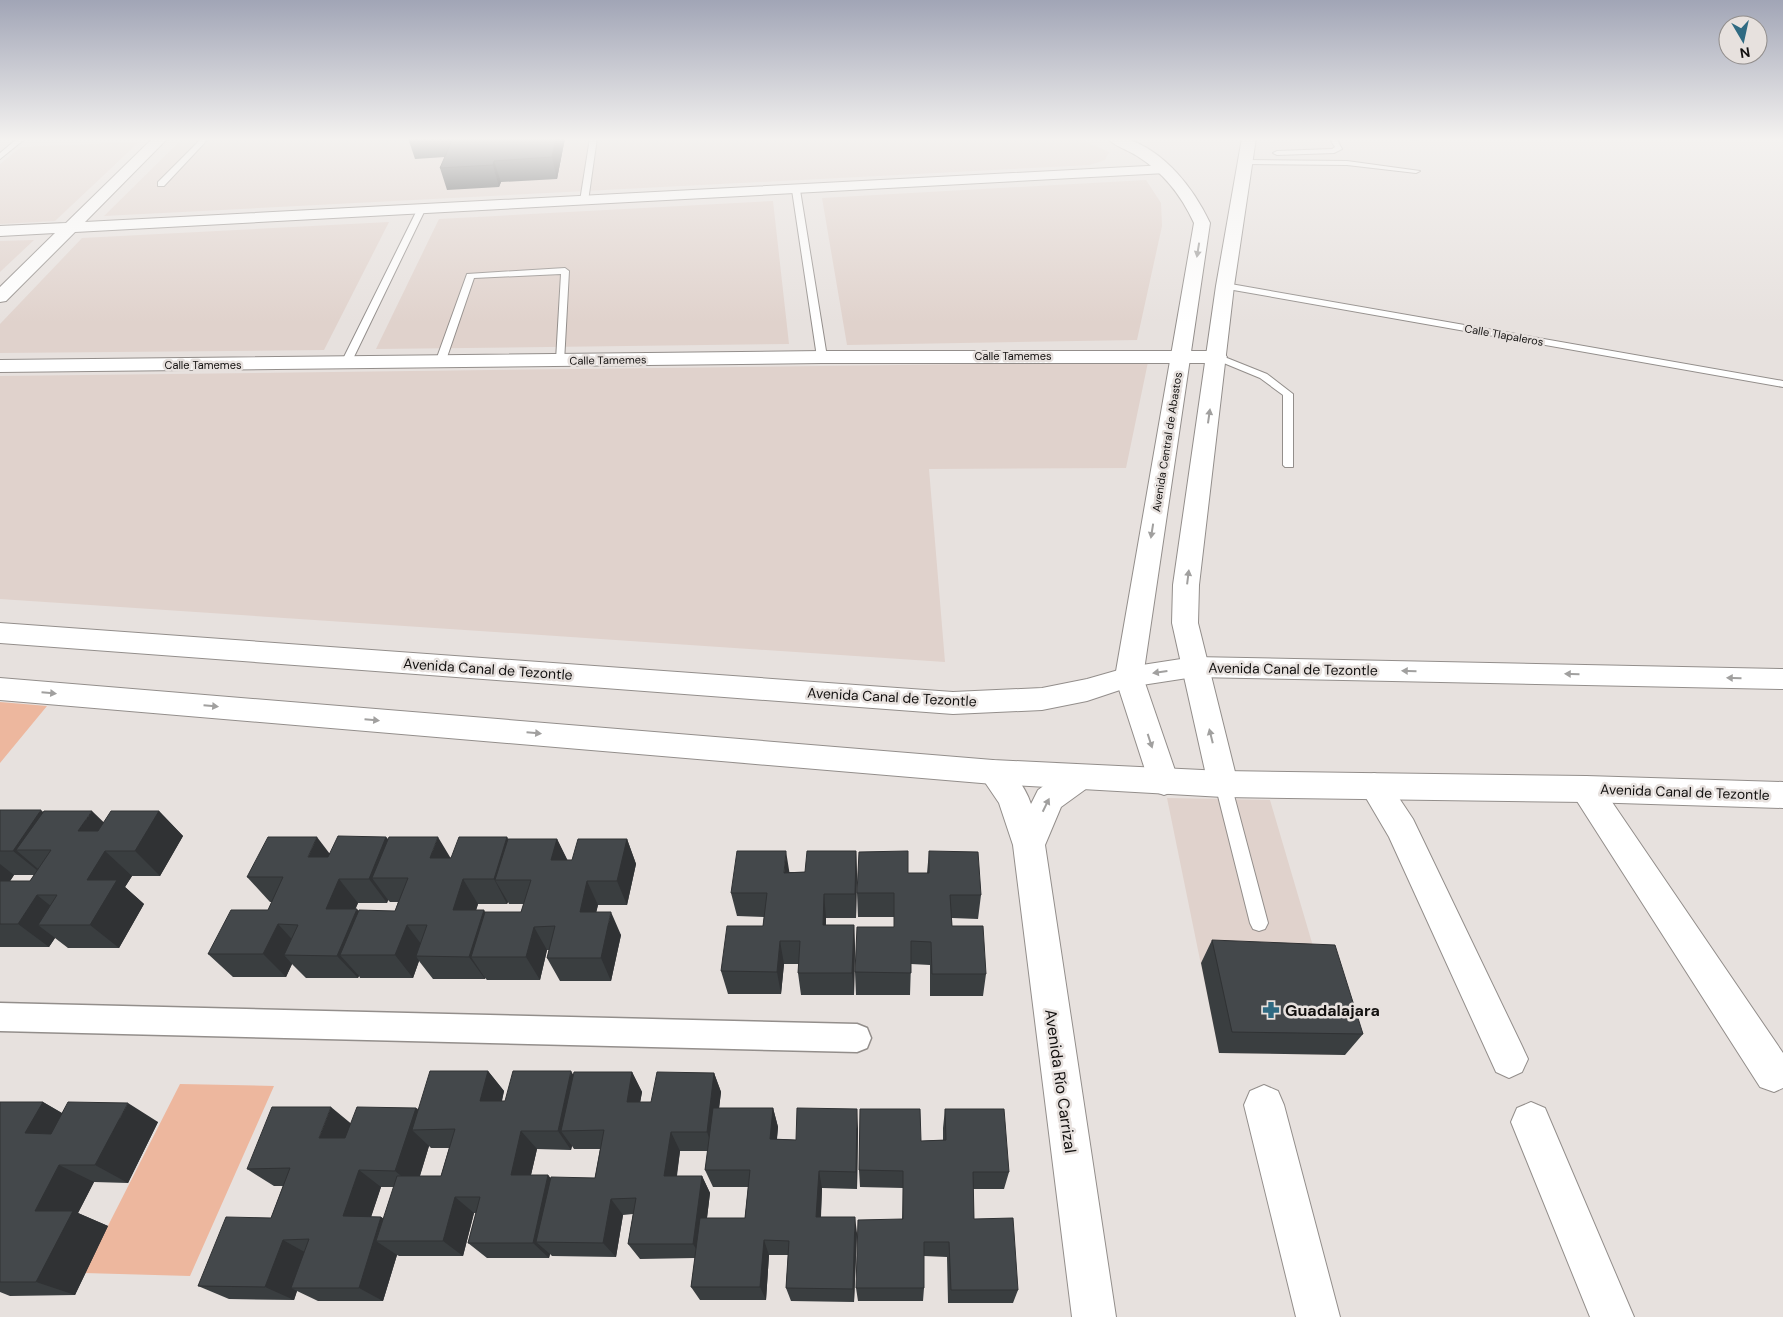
<svg xmlns="http://www.w3.org/2000/svg" width="1783" height="1317" font-family="'DM Sans',sans-serif">
<style>
.built{fill:#e0d2cc}
.green{fill:#edb79e}
.lines{fill:none;stroke-linecap:round;stroke-linejoin:round}
.service-casing{stroke:#938e8b;stroke-width:2}
.pedestrian-casing{stroke:#938e8b;stroke-width:3}
.minor-casing{stroke:#938e8b;stroke-width:2}
.tertiary-casing{stroke:#938e8b;stroke-width:2}
.secondary-casing{stroke:#938e8b;stroke-width:2}
.service{fill:#fff;fill-rule:evenodd}
.pedestrian{fill:#fff;fill-rule:evenodd}
.minor{fill:#fff;fill-rule:evenodd}
.tertiary{fill:#fff;fill-rule:evenodd}
.secondary{fill:#fff;fill-rule:evenodd}
.wall{fill:#3a3e40;fill-rule:evenodd}
.shaded-wall{fill:#303234}
.building{fill:#44484b;stroke:#303234}
.oneway{fill:#a1a09f}
.labels{text-anchor:middle;stroke-width:5;stroke-linejoin:round;paint-order:stroke}
.far-street-label{font-size:11px;fill:#131110;stroke:#e7e1de}
.street-label{font-size:14px;fill:#131110;stroke:#e7e1de}
.near-poi-label{font-size:16px;font-weight:bold;fill:#131110;stroke:#e7e1de;text-anchor:start}
.near-street-label{font-size:16px;fill:#131110;stroke:#e7e1de}
</style>
<rect width="100%" height="100%" fill="#e7e1de"/>
<path class="built" d="M224,138H1078L1109,152L1105,160L1090,165L104,216L181,140Z
M139,142L55,221L0,224V164L21,147Z
M1146,180L1161,203L1162,226L1137,340L847,345L822,198Z
M773,201L789,344L376,349L439,219Z
M389,222L324,350L0,353V324L82,238Z
M34,240L0,272V241Z
M1148,362L1126,468L929,469L945,662L0,599V376Z
M1167,798L1270,800L1345,1055L1219,1053Z"/>
<path class="green" d="M0,702L47,706L0,763Z
M180,1084L274,1086L190,1276L84,1273Z"/>
<g class="lines">
<g class="service-casing">
<path id="service" d="M18,138H26L0,159V153Z
M202,138H209L164,186H158V182Z
M590,138H597L588,201L584,203L580,201Z
M1329,138H1336L1342,149L1334,153L1277,155L1273,153L1277,151L1332,149L1335,147Z
M1404,138H1420L1417,140Z
M1245,160L1347,161L1420,171L1416,173L1347,165L1242,164V160Z
M796,188L800,190L827,357L822,360L817,357L792,190Z
M418,208L425,210L351,363L343,365L341,363Z
M565,268L569,271L564,362L556,360L561,274L474,278L445,363L437,365L435,363L467,274Z
M1225,283L1783,381V387L1222,288V284Z
M1217,354L1267,374L1293,394V467H1285L1283,465V395L1260,378L1214,359L1212,357Z
M1223,778L1228,780L1231,784L1268,923L1265,929L1259,931L1253,929L1250,923L1215,784L1218,780Z"/>
</g>
<g class="pedestrian-casing">
<path id="pedestrian" d="M0,1003L857,1024L867,1028L871,1038L867,1048L857,1052L0,1031Z"/>
</g>
<g class="minor-casing">
<path id="minor" d="M153,138H168L85,222L1166,165L1173,169L1166,173L75,232L6,301L0,302V287L55,233L0,236V226L66,223Z
M822,351H1217L1224,353L1227,357L1224,361L1217,363H822L0,372V360Z
M993,760C1011,766 1025,786 1031,804L1038,790L1068,768L1079,765L1090,768L1094,777L1090,786L1061,807L1045,845L1116,1317H1072L1013,845L999,803L978,772L982,763Z
M1374,773L1385,777L1413,819L1522,1046L1528,1059L1522,1072L1509,1078L1496,1072L1389,837L1359,786L1363,777Z
M1586,776L1597,780L1783,1053V1088L1774,1092L1760,1087L1575,798L1571,789L1575,780Z
M1264,1085L1278,1091L1284,1105L1340,1317H1296L1244,1105L1250,1091Z
M1531,1102L1545,1108L1634,1317H1590L1511,1122L1517,1108Z"/>
</g>
<g class="tertiary-casing">
<path id="tertiary" d="M1107,138C1113,138 1121,137 1127,139C1165,151 1194,189 1210,223L1143,677L1179,782L1175,791L1164,795L1153,791L1149,782L1115,677L1194,223C1181,195 1164,173 1137,156C1128,150 1114,146 1107,138Z
M1242,138H1256L1234,286L1199,585L1198,623L1238,784L1234,793L1223,797L1212,793L1208,784L1172,623L1173,585L1216,286Z"/>
</g>
<g class="secondary-casing">
<path id="secondary" d="M0,623L953,692L1042,688L1087,679L1129,667L1194,657L1783,669V689L1194,677L1129,687L1087,701L1042,710L953,714L0,643Z
M0,678L993,760L1223,771L1586,776L1783,782V808L1586,802L1223,797L993,784L0,700Z"/>
</g>
<use href="#service" class="service"/>
<use href="#pedestrian" class="pedestrian"/>
<use href="#minor" class="minor"/>
<use href="#tertiary" class="tertiary"/>
<use href="#secondary" class="secondary"/>
</g>
<path class="wall" d="M408,138H565L557,179L501,182L499,187L447,190L440,168L445,157L415,159Z
M0,810L43,812L104,823L159,811L183,836L160,876H132L125,887L144,904L119,948H68L55,938L49,947H0ZM14,875H34L30,881H10Z
M386,837L388,839L451,858L507,837L508,840L557,839L567,860H572L627,839L636,864L627,905H598L596,912L621,935L611,981H560L547,958L549,950H547L540,980H487L485,978V979H433L419,961L413,978H360L359,976L358,978H306L292,964L286,977H233L208,954L268,910L272,902H270L247,877ZM388,900L390,902H398L395,911L358,912L355,909L358,903H387ZM508,902L509,904H524L521,912H485L476,910L478,904H507Z
M856,851L857,875L856,918H826V925H854L855,948L854,995H801L798,973L799,964H784L781,994H728L721,971L763,926L764,917L737,916L731,893L789,872H805Z
M929,851L981,895L978,919L952,918V926L986,974L983,996H930V965L911,964L910,995H856L855,972L894,927V917H858L857,893L908,873H927Z
M1212,940L1363,1034L1345,1055L1219,1053L1201,963Z
M488,1071L504,1091L502,1101H505L573,1075L632,1072L642,1092L640,1102H651L714,1073L721,1092L719,1108H773L778,1127L777,1139L796,1140L858,1128L857,1189L822,1188L821,1217L857,1233L854,1302L791,1301L786,1288L788,1255H769L766,1300H700L691,1287L695,1258L640,1259L628,1244L633,1214L623,1215L616,1257L552,1256L550,1254L549,1258H487L468,1243L476,1213H474L463,1256H399L397,1255L383,1301H318L297,1291L294,1300L229,1299L198,1286L271,1218L283,1186H274L247,1169L351,1124L416,1108L418,1109ZM429,1146L431,1148H449L441,1176H420ZM572,1146L574,1149H600L595,1178L551,1179L548,1175H531L537,1149L571,1150ZM680,1151H708L705,1170L713,1187H748L745,1218H707L710,1193L702,1176H677ZM381,1187H394L384,1219L381,1217H371Z
M0,1102H43L62,1113L158,1122L128,1183L94,1182L78,1213L108,1226L75,1295L10,1296L0,1292Z
M945,1109L1009,1172L1004,1189H973L974,1219L1018,1290L1013,1303H948L947,1257L924,1256V1288L923,1301H858L856,1288L902,1219L903,1188L860,1187L859,1170L921,1141L943,1140V1128Z"/>
<path class="shaded-wall" d="M556,138H565L557,179L552,157Z
M494,161L501,182L499,187L493,165Z
M41,810L69,836L16,850L44,874L43,875L13,851Z
M92,811L118,836L105,851L132,876L125,887L144,904L119,948L90,925L87,880L78,831Z
M159,811L183,836L160,876L135,851Z
M317,837L336,862L308,857Z
M386,837L403,861L372,878L388,900L387,903L369,879Z
M438,837L453,862L430,858Z
M507,837L520,862L495,880L508,902L507,904L494,879Z
M557,839L569,863L551,860Z
M627,839L636,864L627,905L617,881Z
M786,851L790,876L784,873Z
M856,851L857,875L856,918L855,894Z
M0,864L14,875L5,889L0,924Z
M339,879L358,903L346,933L326,909Z
M463,879L478,904L469,934L453,910Z
M587,881L598,905L591,935L580,912Z
M824,894L826,918L825,948L823,925Z
M37,895L67,919L38,925L55,938L49,947L18,924Z
M357,909L376,933L340,955L359,976L358,978L337,956Z
M484,910L498,934L471,957L485,978V979L469,957Z
M611,912L621,935L611,981L601,958Z
M278,924L300,948L284,955L292,964L286,977L263,954Z
M407,925L424,948L416,956L419,961L413,978L395,955Z
M854,925L855,948L854,995L852,973Z
M534,927L547,950L540,980L526,957Z
M780,941L784,964L781,994L777,972Z
M488,1071L504,1091L497,1120L480,1101Z
M571,1071L583,1091L561,1131L572,1146L571,1150L558,1131Z
M632,1072L642,1092L637,1121L627,1102Z
M714,1073L721,1092L714,1151L707,1132Z
M43,1102L77,1122L61,1152L25,1133Z
M128,1103L158,1122L128,1183L95,1165Z
M331,1107L354,1126L343,1156L319,1138Z
M416,1108L435,1126L412,1130L429,1146L416,1188L395,1171Z
M773,1108L778,1127L775,1157L770,1139Z
M857,1109L858,1128L857,1189L856,1172Z
M521,1131L537,1149L527,1192L511,1175Z
M671,1132L680,1151L674,1193L664,1176Z
M59,1165L94,1182L78,1213L108,1226L75,1295L36,1282L35,1211Z
M359,1170L381,1187L366,1232L343,1216Z
M819,1171L822,1188L820,1233L816,1217Z
M548,1175L562,1192L536,1242L550,1254L549,1258L533,1243Z
M702,1176L710,1193L702,1258L693,1244Z
M455,1197L474,1213L463,1256L443,1241Z
M611,1199L623,1215L616,1257L603,1243Z
M381,1217L404,1232L376,1241L397,1255L383,1301L359,1288Z
M855,1217L857,1233L854,1302L853,1289Z
M283,1240L310,1255L291,1288L297,1291L294,1300L265,1287Z
M764,1240L769,1255L766,1300L760,1287Z"/>
<path class="building" d="M453,138H556L552,157L494,161L493,165L440,168Z
M0,810H41L13,851H0Z
M44,811H92L78,831H98L111,811H159L135,851H105L87,880H117L90,925H38L57,895H37L18,924H0V881H30L51,850H16Z
M338,836L386,837L369,879H339L326,909H357L337,956L284,955L298,925L278,924L263,954H208L231,910H268L283,877H247L268,837H317L308,857H328Z
M389,837H438L430,858H451L459,837H507L494,879H463L453,910H484L469,957L416,956L427,925H407L395,955H340L359,910L395,911L408,878H372Z
M508,839H557L551,860H572L578,839H627L617,881H587L580,912H611L601,958H547L555,926L534,927L526,957H471L485,912H521L531,880H495Z
M737,851H786L784,873L805,872L807,851H856L855,894H824L823,925H854L852,973H798L800,941H780L777,972L721,971L727,926H763L767,893H731Z
M908,851V873H929V851L978,852L981,895H950L952,926H983L986,974H932L931,942L911,941V973L855,972L857,927H894V893H857L859,852Z
M1212,940L1335,945L1363,1034L1232,1032Z
M430,1071H488L480,1101H505L513,1071H571L558,1131H521L511,1175H548L533,1243H468L480,1197H455L443,1241H376L397,1176H441L455,1129L412,1130Z
M574,1072H632L627,1102H651L657,1072L714,1073L707,1132H671L664,1176H702L693,1244H628L636,1198L611,1199L603,1243L536,1242L551,1177L595,1178L604,1130L561,1131Z
M0,1102H43L25,1133L51,1134L68,1102L128,1103L95,1165H59L35,1211H73L36,1282H0Z
M272,1107H331L319,1138H345L357,1107L416,1108L395,1171L359,1170L343,1216L381,1217L359,1288H291L309,1239L283,1240L265,1287L198,1286L226,1217L271,1218L290,1168L247,1169Z
M713,1108H773L770,1139L796,1140L797,1108L857,1109L856,1172L819,1171L816,1217H855L853,1289L786,1288L789,1241L764,1240L760,1287H691L700,1218H745L750,1170H705Z
M860,1109H920L921,1141L946,1140L945,1109H1004L1009,1172H973L974,1219L1013,1218L1018,1290H951L949,1242H924V1288H856L858,1220L903,1219V1171L859,1170Z"/>
<defs><path id="oneway-solid" d="M-6-.8H1V-3.2L6.5 0L1 3.2V.8H-6Z" transform="scale(1.25)"/></defs>
<g class="oneway">
<use href="#oneway-solid" transform="translate(1198 250) rotate(99)"/>
<use href="#oneway-solid" transform="translate(1209 416) rotate(-82)"/>
<use href="#oneway-solid" transform="translate(1152 531) rotate(99)"/>
<use href="#oneway-solid" transform="translate(1188 577) rotate(-83)"/>
<use href="#oneway-solid" transform="translate(1409 671) rotate(-179)"/>
<use href="#oneway-solid" transform="translate(1160 672) rotate(172)"/>
<use href="#oneway-solid" transform="translate(1572 674) rotate(-179)"/>
<use href="#oneway-solid" transform="translate(1734 678) rotate(-179)"/>
<use href="#oneway-solid" transform="translate(49 693) rotate(5)"/>
<use href="#oneway-solid" transform="translate(211 706) rotate(5)"/>
<use href="#oneway-solid" transform="translate(372 720) rotate(5)"/>
<use href="#oneway-solid" transform="translate(534 733) rotate(5)"/>
<use href="#oneway-solid" transform="translate(1211 736) rotate(-104)"/>
<use href="#oneway-solid" transform="translate(1150 741) rotate(72)"/>
<use href="#oneway-solid" transform="translate(1046 805) rotate(-64)"/>
</g>
<linearGradient id="sky" x2="0" y2="1"><stop stop-color="#a1a5b6"/><stop offset="0.43" stop-color="#f4f2f0"/><stop offset="1" stop-color="#f4f2f0" stop-opacity="0"/></linearGradient>
<rect width="1783" height="323" fill="url(#sky)"/>
<defs>
<g id="pharmacy-bare" transform="scale(1.35)"><path d="M-2-6h4v4h4v4h-4v4h-4v-4h-4v-4h4Z" fill="#2f6a82" stroke="#e7e1de" stroke-width="2.5" paint-order="stroke"/></g>
</defs>
<g fill-rule="evenodd">
<use href="#pharmacy-bare" x="1271" y="1010"/>
</g>
<g class="labels">
<g class="far-street-label">
<text transform="translate(1504 335) rotate(10)" y="4">Calle Tlapaleros</text>
<text x="1013" y="360">Calle Tamemes</text>
<text transform="translate(608 360) rotate(-1)" y="4">Calle Tamemes</text>
<text x="203" y="369">Calle Tamemes</text>
<text transform="translate(1167 442) rotate(-81)" y="4">Avenida Central de Abastos</text>
</g>
<g class="street-label">
<text transform="translate(488 669) rotate(4)" y="5">Avenida Canal de Tezontle</text>
<text transform="translate(1293 669) rotate(1)" y="5">Avenida Canal de Tezontle</text>
<text transform="translate(892 697) rotate(3)" y="5">Avenida Canal de Tezontle</text>
<text transform="translate(1685 792) rotate(2)" y="5">Avenida Canal de Tezontle</text>
</g>
<g class="near-poi-label">
<text x="1285" y="1016">Guadalajara</text>
</g>
<g class="near-street-label">
<text transform="translate(1061 1081) rotate(82)" y="6">Avenida Río Carrizal</text>
</g>
</g>
<g transform="translate(1743 40) rotate(171)"><circle r="24" fill="#e7e1de" stroke="#928e8c"/>
<path d="M0-4L9 19L0 12L-9 19Z" fill="#2f6a82"/>
<text y="-8" font-size="14" font-weight="bold" text-anchor="middle" fill="#131110">N</text>
</g>
</svg>
